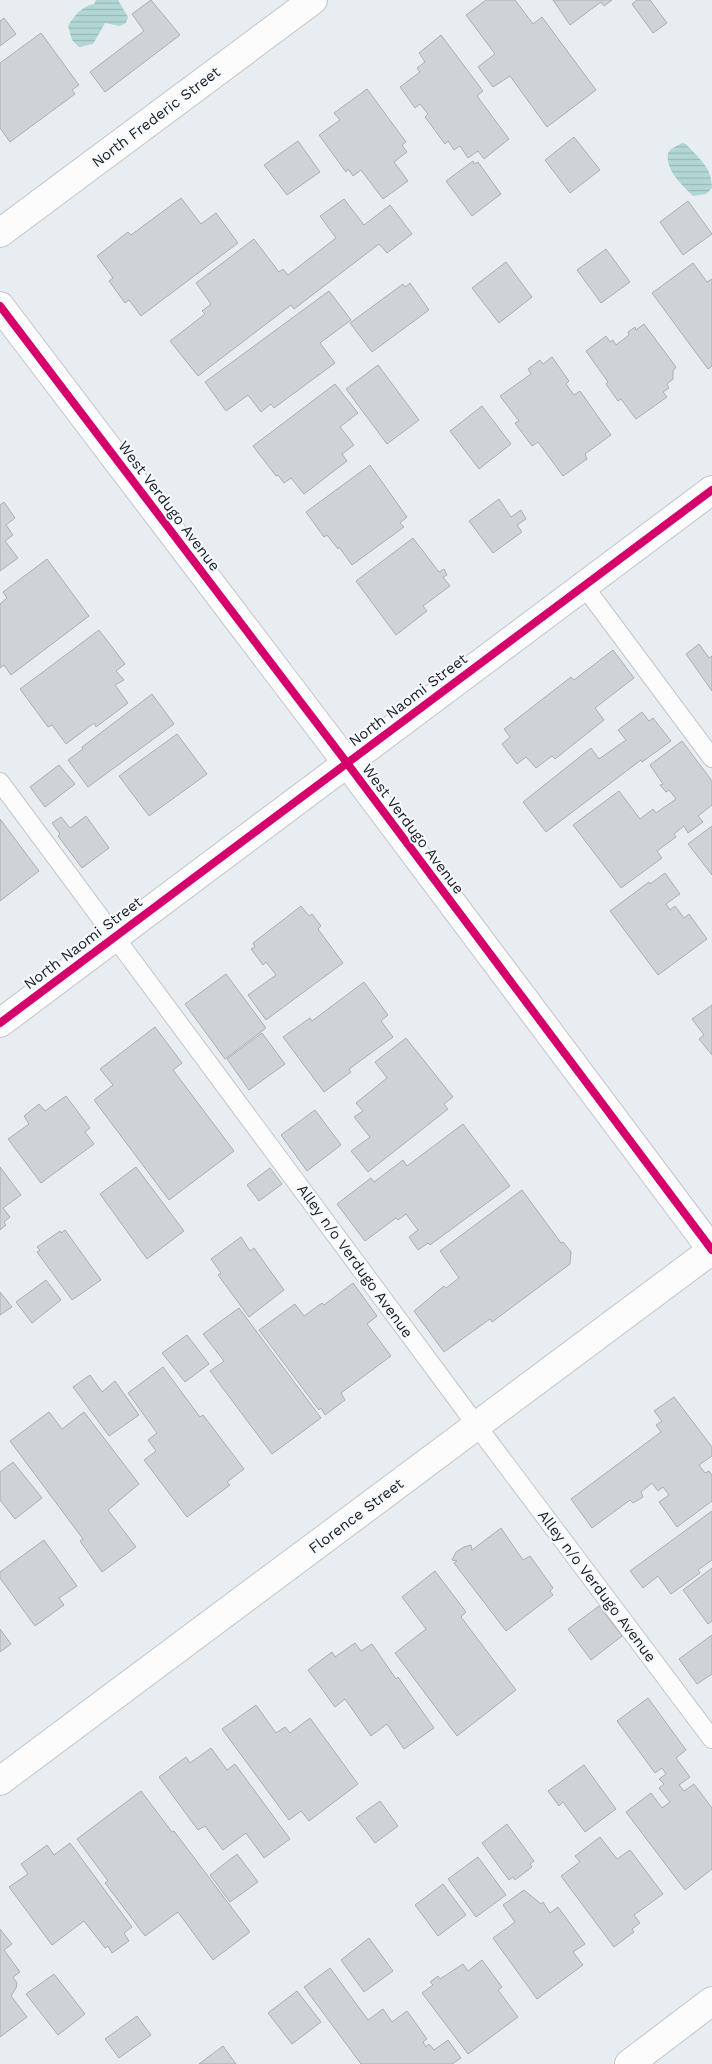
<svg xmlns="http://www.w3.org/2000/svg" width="712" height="2064" font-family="'Work Sans',sans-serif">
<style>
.water{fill:url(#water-rules)}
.building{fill:#ced3d6;stroke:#aaafb2}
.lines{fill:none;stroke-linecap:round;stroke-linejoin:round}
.service-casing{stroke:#c2c6ca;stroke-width:20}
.minor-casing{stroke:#c2c6ca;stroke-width:30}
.secondary-casing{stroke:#c2c6ca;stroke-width:30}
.service{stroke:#fcfcfd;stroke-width:18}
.minor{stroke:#fcfcfd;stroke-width:28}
.secondary{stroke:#fcfcfd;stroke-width:28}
.cycleway-casing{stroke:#f6fafe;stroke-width:11}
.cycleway{stroke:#d6006c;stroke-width:8}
.labels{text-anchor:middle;stroke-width:4;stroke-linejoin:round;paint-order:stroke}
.street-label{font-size:15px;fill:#191d20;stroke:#f6fafe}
</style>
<defs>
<pattern id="water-rules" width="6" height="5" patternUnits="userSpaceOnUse" patternTransform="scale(1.25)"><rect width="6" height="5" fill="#b1d7d5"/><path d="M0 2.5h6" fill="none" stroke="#98b8b7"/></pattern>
</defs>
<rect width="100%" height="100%" fill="#e8edf2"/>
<path class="water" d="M96,0H118L128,17L126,23L120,26L105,23L93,44L79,47L72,40L68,26C74,16 82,6 94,4Z
M682,143L686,144C699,159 712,167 712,188L706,194L693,196C682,185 665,170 668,153L671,149Z"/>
<path class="building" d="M151,0L180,35L105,92L90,72L144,31L132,14Z
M486,0H515L533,24L542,17L596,90L547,127L510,76L493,87L478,67L495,54L466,15Z
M553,0H612L604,6L601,2L570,25Z
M637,0H650L667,23L653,33L632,4Z
M4,18L16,34L0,46V21Z
M41,33L79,85L72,90L75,94L10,142L0,128V63Z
M441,35L483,91L477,96L509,139L484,159L478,151L468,158L460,146L454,150L448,141L445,144L425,117L428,114L420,104L415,108L400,87L420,72L417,68L425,62L419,53Z
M367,89L406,142L402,145L407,152L394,162L408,181L383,199L361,170L353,176L348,169L346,172L319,135L340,120L334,113Z
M574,137L600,170L570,193L545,160Z
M298,141L320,172L287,195L264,165Z
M473,161L474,164L478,162L501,194L472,216L446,181Z
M181,198L201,224L216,213L238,243L141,316L129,300L125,303L109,281L113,278L97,256L128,232L131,235Z
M344,199L364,225L390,205L412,234L387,253L379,244L294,309L291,305L198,376L170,341L205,314L202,311L211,304L196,283L254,239L279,272L283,269L288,275L336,238L320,216Z
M688,201L712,234L683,255L660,222Z
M606,249L630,282L601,303L577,270Z
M506,262L532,297L499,323L472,288Z
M693,263L707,282L712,279V366L708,369L652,293Z
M410,283L429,310L372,352L350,323L403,284L405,287Z
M329,291L351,320L320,343L335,363L274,408L271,404L261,412L248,395L226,411L205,382Z
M644,324L676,367L673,371V379L667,384L669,388L663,392L667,397L636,419L621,399L618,401L606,384L608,382L586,351L606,336L610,342L613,340L616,345L629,335L628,332L635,327L636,330Z
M552,357L569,381L566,384L574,395L580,391L611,435L585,454L587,459L563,476L538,442L532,446L515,423L519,421L500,396L531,374L528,369L540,360L543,364Z
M378,365L419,420L387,444L346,389Z
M335,384L358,413L340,427L354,445L342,454L347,461L304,494L291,478L284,483L278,475L276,476L253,446Z
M482,406L511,444L479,469L450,431Z
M370,465L407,517L400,523L404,527L352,565L339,547L338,549L327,535L324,537L306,512Z
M499,499L511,517L521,510L526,519L517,525L522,532L493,553L469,521Z
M4,502L15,518L6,525L13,535L5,541L18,558L0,571V505Z
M413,538L439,572L444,569L447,575L443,577L450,586L423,606L427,611L396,635L356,581Z
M47,559L89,616L11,675L4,665L0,668V604L7,598L3,592Z
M99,630L125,664L116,671L124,680L115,685L128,703L96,727L94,723L66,744L52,725L48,727L20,689Z
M699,644L709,658L712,656V691L686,654Z
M613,650L634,678L595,708L604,720L555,759L552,756L536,768L526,757L517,764L502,744L510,737L504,729L571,677L574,680Z
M152,694L174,724L88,787L68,760L83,749L82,747Z
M642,712L649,721L653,718L671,741L642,762L641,760L546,832L523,802L591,748L599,759L626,740L618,730Z
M177,734L207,774L149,816L119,776Z
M682,741L712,781V805L698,816L703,822L688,833L684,826L674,834L676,837L657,851L662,858L621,888L573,825L619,791L640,819L653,809L656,813L676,799L669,790L666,792L660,785L663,784L650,765Z
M59,765L75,784L45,807L30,787Z
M86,816L109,848L82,868L58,836L60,834L52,823L61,817L70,828Z
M0,819L39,871L0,901Z
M712,826V875L688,844Z
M665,873L680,894L666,904L670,910L675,906L684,918L689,914L707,939L658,975L610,911L649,882L650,884Z
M301,906L309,916L312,914L321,926L318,929L343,963L266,1020L248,995L276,975L266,962L263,965L251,949L255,947L253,943Z
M226,974L266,1028L225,1059L185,1004Z
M364,982L388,1015L381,1021L393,1037L349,1069L351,1072L324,1092L283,1037L310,1018L312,1021Z
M712,1005V1055L699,1039L704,1035L692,1019Z
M155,1027L182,1063L173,1070L234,1151L169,1200L94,1100L113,1085L100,1069Z
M262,1033L285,1064L249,1090L227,1059Z
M406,1038L453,1097L444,1104L448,1109L368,1172L351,1151L370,1137L354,1117L363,1111L356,1103L387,1078L375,1062Z
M66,1096L90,1128L85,1132L94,1144L41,1183L8,1139L29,1124L24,1116L39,1104L45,1111Z
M315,1110L341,1145L307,1171L281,1135Z
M463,1124L510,1186L430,1245L428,1243L418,1250L409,1237L418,1230L406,1214L398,1220L396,1218L365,1241L337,1204L371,1178L374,1182L403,1160L407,1166Z
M0,1167L21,1195L3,1208L10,1217L4,1222L6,1225L0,1230Z
M136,1167L184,1231L147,1259L100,1194Z
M270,1168L282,1184L259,1201L247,1185Z
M522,1190L561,1243L563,1242L571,1252L570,1264L492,1322L490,1319L444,1352L414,1311L444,1286L446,1288L459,1278L440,1251Z
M65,1230L101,1280L72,1300L37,1252L40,1250L37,1247L60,1231L61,1233Z
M241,1237L250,1251L254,1248L284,1290L249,1317L218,1275L221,1273L211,1259Z
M46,1280L61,1300L32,1323L16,1302Z
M353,1283L377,1316L367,1324L391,1356L341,1393L345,1400L325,1415L321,1408L319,1410L259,1330L295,1304L304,1316L322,1303L324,1305Z
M0,1292L12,1307L0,1315Z
M239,1308L321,1418L272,1454L210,1371L224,1361L203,1334Z
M187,1335L209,1364L185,1382L162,1353Z
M163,1367L200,1417L203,1415L244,1469L227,1482L230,1485L187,1517L144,1460L156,1451L148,1440L157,1433L128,1393Z
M90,1375L102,1392L115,1381L139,1415L109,1436L73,1387Z
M674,1397L712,1447V1456L699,1465L705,1473L709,1471L712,1475V1501L677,1527L659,1502L669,1495L663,1487L658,1491L652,1483L641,1492L643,1497L633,1503L630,1500L592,1528L571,1499L661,1432L656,1425L662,1421L654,1411Z
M49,1412L62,1429L84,1412L139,1484L108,1510L136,1547L102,1572L80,1541L83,1539L10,1441Z
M13,1462L42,1498L15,1519L0,1500V1472Z
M712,1511V1560L698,1570L700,1573L671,1594L658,1576L643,1588L630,1571Z
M501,1528L523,1560L530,1556L553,1588L550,1591L553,1595L506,1631L454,1563L457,1561L452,1560L456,1552L464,1547L471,1545L472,1550Z
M44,1540L77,1586L59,1598L64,1605L35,1626L0,1578V1572Z
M712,1568V1621L708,1624L683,1590Z
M435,1571L466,1612L461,1617L516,1690L457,1736L395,1653L426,1629L402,1597Z
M599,1606L622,1636L591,1660L568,1629Z
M0,1629L11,1644L0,1652Z
M712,1635V1674L697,1684L679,1659Z
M355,1643L361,1651L372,1644L396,1679L398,1677L434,1728L404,1749L387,1724L371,1736L345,1699L335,1707L308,1670L332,1652L335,1657Z
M648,1698L686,1750L676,1758L690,1777L679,1785L684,1791L694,1784L712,1808V1869L685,1890L626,1812L651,1793L662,1808L670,1802L659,1788L664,1784L659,1779L666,1774L662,1768L655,1773L617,1721Z
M256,1705L276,1733L285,1727L290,1733L310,1718L358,1784L309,1821L301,1811L289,1820L222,1729Z
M211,1748L227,1770L235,1764L290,1839L264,1858L246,1833L223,1850L205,1826L198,1830L159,1777L186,1757L190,1763Z
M584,1765L616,1809L585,1832L563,1802L559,1806L548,1791Z
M141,1791L172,1832L174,1831L250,1932L213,1960L178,1912L145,1936L105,1883L108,1881L77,1839Z
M380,1801L398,1826L375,1843L356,1818Z
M507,1824L534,1861L530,1864L532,1867L515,1880L513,1877L509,1880L482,1843Z
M600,1837L617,1859L630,1850L663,1894L634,1915L640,1923L632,1929L634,1932L614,1947L561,1876L580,1862L575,1856Z
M70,1843L132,1927L124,1933L129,1941L112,1953L108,1946L105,1948L84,1921L52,1945L9,1887L28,1874L21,1864L47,1845L54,1855Z
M237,1854L258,1882L230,1902L210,1875Z
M478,1857L506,1895L476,1917L448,1879Z
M443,1884L466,1915L438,1936L415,1905Z
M524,1890L541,1904L543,1902L550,1913L558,1907L585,1944L573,1952L583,1965L537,1999L493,1938L515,1922L503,1905Z
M0,1929L12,1944L4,1950L20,1972L13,1977L17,1983L16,1988L11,1996L27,2017L0,2037Z
M369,1938L393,1971L364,1992L341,1960Z
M482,1960L502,1987L498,1990L518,2017L468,2054L422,1993L433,1985L430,1982L438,1976L440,1979L463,1964L468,1971Z
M330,1968L368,2020L383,2009L392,2022L407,2011L427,2039L423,2042L426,2047L429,2044L434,2050L448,2040L461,2058L452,2064H361L304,1987Z
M54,1974L85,2014L58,2035L26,1994Z
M297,1991L321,2022L292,2044L268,2013Z
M137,2016L151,2035L119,2058L105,2039Z
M223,2046L236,2064H199Z"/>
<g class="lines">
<g class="service-casing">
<path id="service" d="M584,586L712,758
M0,782L477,1426L712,1739"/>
</g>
<g class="minor-casing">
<path id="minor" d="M0,233L313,0
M0,1023L712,490
M0,1781L712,1250
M629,2064L712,2001"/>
</g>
<g class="secondary-casing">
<path id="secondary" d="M0,306L347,763L712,1250"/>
</g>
<use href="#service" class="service"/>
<use href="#minor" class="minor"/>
<use href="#secondary" class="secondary"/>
<g class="cycleway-casing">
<path id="cycleway" d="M0,306L347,763L712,1250
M0,1023L712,490"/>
</g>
<use href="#cycleway" class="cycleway"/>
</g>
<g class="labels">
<g class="street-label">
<text transform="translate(156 117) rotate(-37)" y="5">North Frederic Street</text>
<text transform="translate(169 506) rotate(53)" y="5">West Verdugo Avenue</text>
<text transform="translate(408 700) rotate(-37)" y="5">North Naomi Street</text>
<text transform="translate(413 829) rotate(53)" y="5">West Verdugo Avenue</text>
<text transform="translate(83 943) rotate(-37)" y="5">North Naomi Street</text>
<text transform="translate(355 1261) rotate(54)" y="5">Alley n/o Verdugo Avenue</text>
<text transform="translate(356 1516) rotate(-37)" y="5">Florence Street</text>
<text transform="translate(597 1586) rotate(53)" y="5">Alley n/o Verdugo Avenue</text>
</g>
</g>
</svg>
